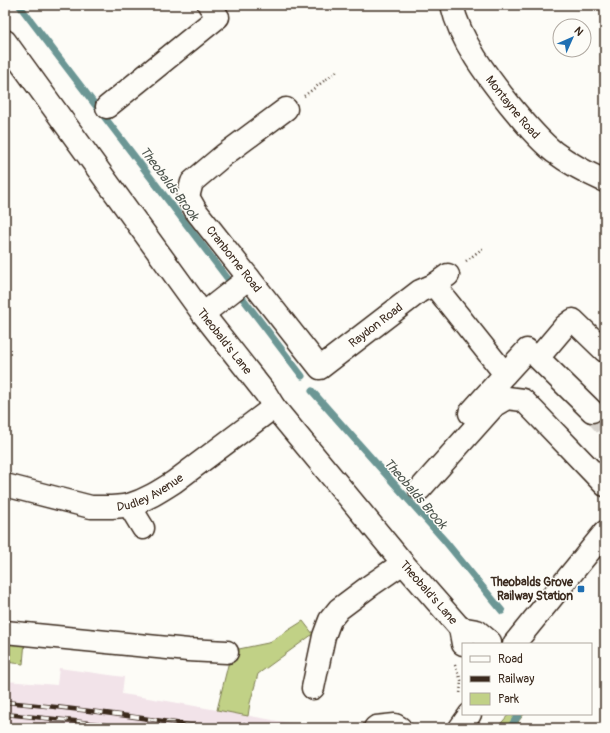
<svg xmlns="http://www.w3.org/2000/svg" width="610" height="733" font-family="Pangolin,sans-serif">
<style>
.built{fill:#f2e3e9}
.green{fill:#c1d186;stroke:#7e7e52}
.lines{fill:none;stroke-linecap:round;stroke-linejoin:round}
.stream{stroke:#6c9795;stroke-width:7}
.minor-tunnel{stroke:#d6d2cc;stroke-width:22;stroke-dasharray:22 11;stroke-linecap:butt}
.minor-casing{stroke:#3b2a1e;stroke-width:25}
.major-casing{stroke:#3b2a1e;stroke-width:25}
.path{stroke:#3b2a1e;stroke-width:2.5;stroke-dasharray:1 3;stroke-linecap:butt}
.minor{stroke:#fdfcf7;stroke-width:22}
.major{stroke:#fdfcf7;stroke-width:22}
.rail-casing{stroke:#3b2a1e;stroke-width:4.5}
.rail{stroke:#fdfcf7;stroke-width:3;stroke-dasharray:9;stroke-linecap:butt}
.poi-dot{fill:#1f6fb2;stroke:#fdfcf7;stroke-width:1.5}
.labels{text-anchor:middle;stroke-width:3;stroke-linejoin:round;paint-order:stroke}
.street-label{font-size:12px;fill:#3b2a1e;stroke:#fdfcf7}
.poi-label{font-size:12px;font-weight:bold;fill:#3b2a1e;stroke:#fdfcf7;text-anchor:end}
.water-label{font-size:13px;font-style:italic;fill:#505750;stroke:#fdfcf7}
</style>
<rect width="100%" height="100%" fill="#fdfcf7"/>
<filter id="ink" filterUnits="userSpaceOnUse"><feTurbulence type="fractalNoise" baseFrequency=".025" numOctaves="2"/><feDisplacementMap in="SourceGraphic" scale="8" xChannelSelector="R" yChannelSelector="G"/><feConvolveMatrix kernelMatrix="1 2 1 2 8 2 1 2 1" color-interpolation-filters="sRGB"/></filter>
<g filter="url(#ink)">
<path class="built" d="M59,668L124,677L122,694L167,701L311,727V728H5V681L57,685Z"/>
<path class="green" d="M303,621L313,634L258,674L250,703L248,716L217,710L228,665L234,650L268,643Z
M5,639L25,641L23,664L5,662Z
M509,714H524L518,722L526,728H497Z"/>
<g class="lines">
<path class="stream" d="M19,5L302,376
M312,391L445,541L502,611
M510,728L519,714"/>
<path class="minor-tunnel" d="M592,411L605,425"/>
<g class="minor-casing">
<g id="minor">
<path id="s1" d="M452,5C460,41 487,76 510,105C524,122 538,139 554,152C570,164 587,173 605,181"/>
<path id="s2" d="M5,41L203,314L266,394L274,407L403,563L460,628L463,644"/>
<path d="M107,107L218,17L209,5"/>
<path id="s3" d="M286,109L224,155L192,182L188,197L196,211L320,368L420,291L434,285L448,275"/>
<path d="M434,285L505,374L470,413"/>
<path d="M203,314L249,278"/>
<path d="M505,374L527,350"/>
<path d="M592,411L538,358L565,326L573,320L605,351"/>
<path id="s4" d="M5,485L91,507C104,507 117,508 129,505C146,500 160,491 174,482L274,407"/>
<path d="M420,489L495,405L507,398L523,400L534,411L605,485"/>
<path d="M129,505L143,528"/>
<path d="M460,628L477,631L490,642V644"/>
<path d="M5,632L188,650L227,652"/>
<path d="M313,688L324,636L330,620L339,609L371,585L403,563"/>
<path d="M375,728L376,727L395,725L400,728"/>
</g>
</g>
<g class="major-casing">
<path id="major" d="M514,644L605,532
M460,728L470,714"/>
</g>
<path class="path" d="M304,96L337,71
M466,261L483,248
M455,665L461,680L460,695
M241,726L247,721"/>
<use href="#minor" class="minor"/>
<use href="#major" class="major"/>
<g class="rail-casing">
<path id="rail" d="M5,702C73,708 140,717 207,728
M5,714L74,721L127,728"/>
</g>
<use href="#rail" class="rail"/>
</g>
</g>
<rect class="poi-dot" x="577" y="585" width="8" height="8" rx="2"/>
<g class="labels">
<g class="street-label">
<text dy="4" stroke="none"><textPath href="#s1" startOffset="120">Montayne Road</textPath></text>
<text dy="4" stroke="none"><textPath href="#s3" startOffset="212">Cranborne Road</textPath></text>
<text dy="4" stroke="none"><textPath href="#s3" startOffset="421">Raydon Road</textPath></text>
<text dy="4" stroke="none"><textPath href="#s2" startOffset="372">Theobald's Lane</textPath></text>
<text dy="4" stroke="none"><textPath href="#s4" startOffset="151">Dudley Avenue</textPath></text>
<text dy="4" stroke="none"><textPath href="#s2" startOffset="696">Theobald's Lane</textPath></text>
</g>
<g class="poi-label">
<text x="573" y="586">Theobalds Grove<tspan x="573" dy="14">Railway Station</tspan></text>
</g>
<g class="water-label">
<text transform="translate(170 183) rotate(53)" y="5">Theobalds Brook</text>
<text transform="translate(416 493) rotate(49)" y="5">Theobalds Brook</text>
</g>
</g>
<rect width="610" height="733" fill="none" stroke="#fdfcf7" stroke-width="20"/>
<rect x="10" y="10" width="590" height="713" fill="none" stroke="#3b2a1e" stroke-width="1.5" filter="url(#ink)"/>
<rect x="462" y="643" width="130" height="72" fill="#fdfcf7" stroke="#afa8a0"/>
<rect x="470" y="656" width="20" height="6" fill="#fdfcf7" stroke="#afa8a0"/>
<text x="498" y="663" font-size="12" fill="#3b2a1e">Road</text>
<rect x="470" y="676" width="20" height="6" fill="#3b2a1e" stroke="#afa8a0"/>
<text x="498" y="683" font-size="12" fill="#3b2a1e">Railway</text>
<rect x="470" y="693" width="20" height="12" fill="#c1d186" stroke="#afa8a0"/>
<text x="498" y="703" font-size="12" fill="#3b2a1e">Park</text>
<g transform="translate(572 38) rotate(45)"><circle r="19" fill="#fdfcf7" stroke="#afa8a0"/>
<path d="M0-3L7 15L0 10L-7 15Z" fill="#1f6fb2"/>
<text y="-6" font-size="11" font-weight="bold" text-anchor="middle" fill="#3b2a1e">N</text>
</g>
</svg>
